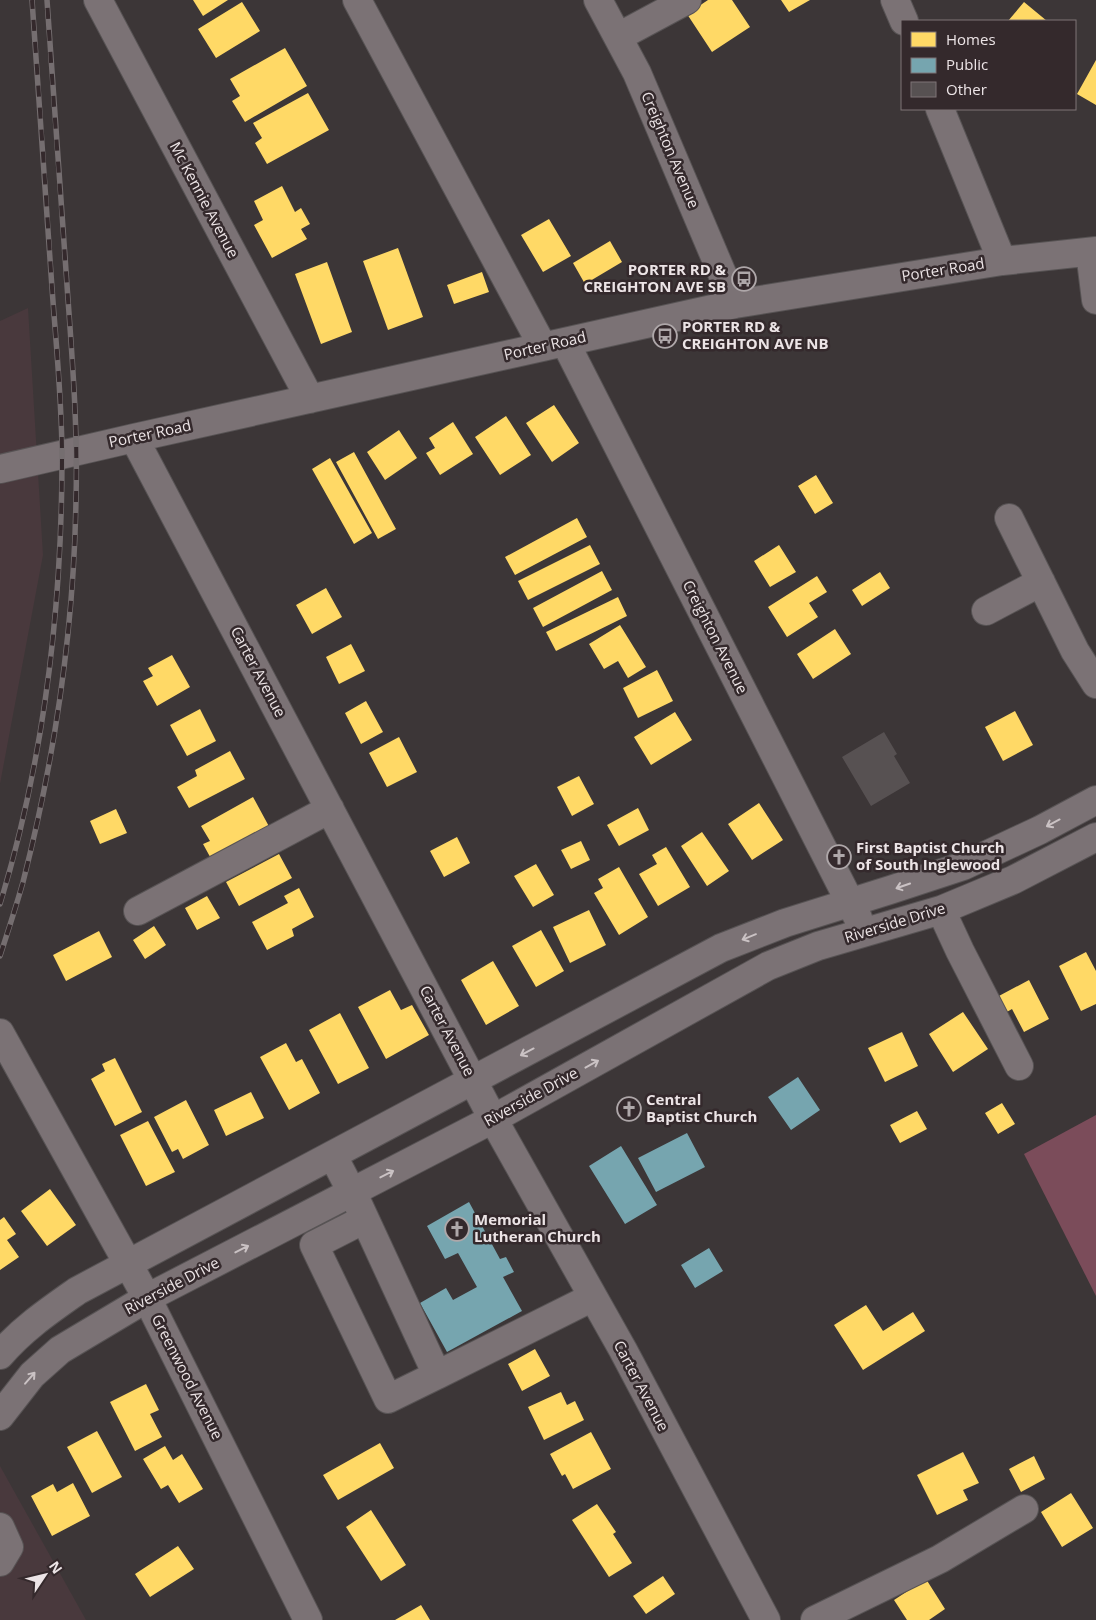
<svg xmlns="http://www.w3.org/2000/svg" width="1096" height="1620" font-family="'Open Sans',sans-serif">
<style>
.built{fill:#49393d}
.green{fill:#7b4c5a}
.homes{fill:#ffd966}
.public{fill:#76a5af}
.building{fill:#575152}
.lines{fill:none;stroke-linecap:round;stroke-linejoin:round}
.minor-casing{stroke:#575354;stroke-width:30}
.minor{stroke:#7b7275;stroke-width:28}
.rail-casing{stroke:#756e70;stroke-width:5.5}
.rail{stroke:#34292c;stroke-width:4;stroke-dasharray:11;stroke-linecap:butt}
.oneway{stroke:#cac2c4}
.labels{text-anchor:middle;stroke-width:5;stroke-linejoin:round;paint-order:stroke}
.street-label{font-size:15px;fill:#ece4e6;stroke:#34292c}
.poi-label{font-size:15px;font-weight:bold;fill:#ece4e6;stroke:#34292c;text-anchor:start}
</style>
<rect width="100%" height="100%" fill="#3c3637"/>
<path class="built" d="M28,308L43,555L0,784V321Z
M0,1466L86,1620H0Z"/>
<path class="green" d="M1096,1115V1296L1024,1154Z"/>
<path class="homes" d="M193,0H228L203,16Z
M708,0H732L750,27L712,52L687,14Z
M781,0H810L789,12Z
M242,2L260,31L216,58L198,29Z
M1024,2L1047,21H1008Z
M285,48L307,86L245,122L232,101L240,96L230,79Z
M1096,60V105L1077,94Z
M308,93L329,130L267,164L255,143L262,138L253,123Z
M282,186L295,212L301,208L310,224L301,229L307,239L272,258L254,225L263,220L254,201Z
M549,219L571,256L543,272L521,235Z
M610,241L622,262L585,284L573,263Z
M398,248L423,317L388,330L363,261Z
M327,262L352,332L321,344L295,274Z
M482,272L489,292L454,304L447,285Z
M554,405L579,443L552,462L526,423Z
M506,416L531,455L500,475L475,437Z
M453,422L473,454L440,475L426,453L435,448L429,438Z
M399,430L417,458L385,480L367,452Z
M354,452L396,529L378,539L336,462Z
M330,458L372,533L354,544L312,469Z
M816,475L833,503L815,514L798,486Z
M577,518L587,537L515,575L505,557Z
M590,545L600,564L528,600L518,581Z
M779,545L796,572L770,587L754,561Z
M602,571L612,590L543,627L533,608Z
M880,572L890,588L862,606L852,590Z
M817,576L827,592L809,603L818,617L787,637L768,607Z
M326,588L342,617L312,634L296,605Z
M618,597L627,616L556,651L546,632Z
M620,625L646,667L628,678L618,661L604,669L589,644Z
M835,629L851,654L813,679L797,654Z
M351,644L365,671L339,684L326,657Z
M172,655L190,687L157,706L143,681L153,676L148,668Z
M657,670L673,701L638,718L623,688Z
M366,701L383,732L361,744L345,713Z
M200,709L216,741L187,756L170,725Z
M1015,711L1033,745L1003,761L985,727Z
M675,712L692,740L651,765L634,737Z
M399,737L417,772L387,787L369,753Z
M230,751L245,779L189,808L177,787L197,776L195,770Z
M579,776L594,804L572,816L557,787Z
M253,797L272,832L214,864L203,844L210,841L201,826Z
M759,803L783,840L752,860L728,824Z
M638,808L649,830L619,846L607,825Z
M116,809L127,833L100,844L90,821Z
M702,832L729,871L707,886L681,846Z
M457,837L470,863L444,877L430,851Z
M581,841L590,860L571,869L561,850Z
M666,847L690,887L658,906L639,874L657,864L652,855Z
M279,854L292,878L239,906L226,882Z
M536,864L554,895L533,907L514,876Z
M619,867L648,917L619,935L594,893L603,888L598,879Z
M299,888L314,917L292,929L294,936L267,950L252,922L288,903L284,896Z
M207,896L220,918L197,930L185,908Z
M589,910L606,945L570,963L553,927Z
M154,926L166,945L145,959L133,940Z
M541,930L564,971L536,987L512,946Z
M99,931L112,957L66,981L53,955Z
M1086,952L1096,971V1004L1081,1011L1059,966Z
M493,961L519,1006L486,1025L461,980Z
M1029,980L1049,1019L1024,1032L1012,1009L1005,1013L997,997Z
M390,990L401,1010L412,1005L429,1035L386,1059L358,1007Z
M963,1012L988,1049L953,1072L929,1034Z
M340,1013L369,1068L338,1084L309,1030Z
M902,1032L918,1066L885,1082L868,1048Z
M286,1043L296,1062L302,1059L320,1093L289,1110L260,1057Z
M115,1058L142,1112L115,1126L91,1079L105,1071L102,1064Z
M251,1092L264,1118L226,1136L214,1110Z
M186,1100L209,1145L183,1159L178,1149L172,1152L154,1117Z
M1002,1103L1015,1124L998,1134L985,1113Z
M917,1111L927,1129L900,1143L890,1125Z
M148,1121L175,1172L146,1186L120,1135Z
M50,1189L76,1225L47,1246L21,1211Z
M4,1217L16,1234L7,1240L19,1257L0,1270V1220Z
M866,1305L883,1331L913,1312L925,1331L863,1370L834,1325Z
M535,1349L550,1376L522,1391L508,1364Z
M146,1384L159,1410L150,1414L162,1437L135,1451L110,1402Z
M561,1392L567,1405L575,1401L584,1420L544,1440L528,1407Z
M97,1431L122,1477L92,1493L67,1447Z
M591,1432L611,1469L573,1489L565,1474L562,1476L550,1454Z
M380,1443L394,1468L338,1500L323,1475Z
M165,1446L173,1460L182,1454L203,1489L179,1503L168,1485L161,1489L143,1459Z
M963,1452L979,1483L963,1490L968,1500L937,1515L917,1475Z
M1034,1456L1045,1479L1021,1492L1009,1469Z
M73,1483L90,1516L52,1536L31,1496L53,1484L57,1492Z
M1071,1493L1093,1528L1062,1547L1041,1512Z
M597,1504L616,1532L613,1534L632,1563L609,1577L572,1520Z
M371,1510L406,1565L381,1581L346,1527Z
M178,1546L194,1569L150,1597L135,1574Z
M663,1576L675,1594L646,1614L633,1596Z
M926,1579L945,1609L929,1620H907L894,1600Z
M421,1605L430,1620H395Z"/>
<path class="public" d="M798,1077L820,1110L791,1130L768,1097Z
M687,1133L705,1167L656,1192L638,1158Z
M621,1146L657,1205L625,1224L589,1166Z
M469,1202L500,1259L506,1257L514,1272L503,1277L522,1311L447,1352L420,1303L446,1288L453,1300L477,1287L458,1253L445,1259L427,1226Z
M709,1248L723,1271L695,1288L681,1265Z"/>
<path class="building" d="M884,732L897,754L894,756L910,783L871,806L842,757Z"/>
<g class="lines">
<g class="minor-casing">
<path id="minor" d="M98,0L310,399
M357,0L543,347
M598,0L637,73L735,304
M895,0L904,21
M618,37L687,0
M940,109L1002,261
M1090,252L1096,300
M565,342L858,918
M134,438L493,1119L623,1350L766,1620
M0,469L134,438L735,304L1002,261L1096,251
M1009,518L1075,651L1096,684
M986,611L1041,582
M941,910L960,951L1019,1066
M138,911L330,809
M0,1033L147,1298L308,1620
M333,1156L358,1204L437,1375L593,1297
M365,1219L314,1245L388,1399L437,1375
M0,1355C22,1329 50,1310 77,1291L721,948L785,923L890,890L963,866L1040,830L1096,800
M0,1416L32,1375L60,1350L147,1298L493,1119L768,966L818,946L941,910L1013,880L1096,837
M0,1527L9,1547L0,1562
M815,1620L940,1559L1024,1509"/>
</g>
<use href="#minor" class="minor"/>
<g class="rail-casing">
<path id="rail" d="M0,904C44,760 62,608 62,457C62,401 56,344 52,288C46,192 39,96 32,0
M0,956C8,931 16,907 23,882C55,757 74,628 76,499C78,427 72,356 67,285C60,190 53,95 47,0"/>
</g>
<use href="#rail" class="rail"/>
</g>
<defs><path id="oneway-shaft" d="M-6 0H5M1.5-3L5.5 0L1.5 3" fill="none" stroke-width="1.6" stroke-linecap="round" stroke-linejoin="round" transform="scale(1.25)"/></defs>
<g class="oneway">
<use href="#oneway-shaft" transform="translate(1053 823) rotate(152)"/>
<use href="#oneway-shaft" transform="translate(903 886) rotate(161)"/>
<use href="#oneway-shaft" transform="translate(749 937) rotate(158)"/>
<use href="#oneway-shaft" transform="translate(527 1052) rotate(152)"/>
<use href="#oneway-shaft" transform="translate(592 1064) rotate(-29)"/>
<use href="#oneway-shaft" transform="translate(387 1174) rotate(-27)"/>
<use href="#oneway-shaft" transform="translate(242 1249) rotate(-27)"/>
<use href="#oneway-shaft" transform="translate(30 1378) rotate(-49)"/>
</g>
<defs>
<g id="bus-ring" transform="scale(1.25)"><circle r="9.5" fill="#34292c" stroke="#aea7a9" stroke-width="1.5"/><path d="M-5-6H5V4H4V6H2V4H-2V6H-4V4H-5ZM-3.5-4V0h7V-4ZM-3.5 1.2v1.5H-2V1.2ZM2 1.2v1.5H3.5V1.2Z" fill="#aea7a9"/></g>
<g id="church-ring" transform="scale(1.25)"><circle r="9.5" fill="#34292c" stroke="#aea7a9" stroke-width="1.5"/><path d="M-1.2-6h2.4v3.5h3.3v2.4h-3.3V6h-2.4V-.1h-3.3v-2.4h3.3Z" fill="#aea7a9"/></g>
</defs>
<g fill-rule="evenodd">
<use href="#bus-ring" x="744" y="279"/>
<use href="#bus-ring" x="665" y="336"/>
<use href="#church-ring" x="839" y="857"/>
<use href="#church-ring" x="629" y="1109"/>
<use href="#church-ring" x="457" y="1229"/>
</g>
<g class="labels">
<g class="street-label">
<text transform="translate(670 150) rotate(67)" y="5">Creighton Avenue</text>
<text transform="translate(204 200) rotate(62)" y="5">Mc Kennie Avenue</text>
<text transform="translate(943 270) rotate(-9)" y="5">Porter Road</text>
<text transform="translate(545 346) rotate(-13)" y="5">Porter Road</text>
<text transform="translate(150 434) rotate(-12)" y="5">Porter Road</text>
<text transform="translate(715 637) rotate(63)" y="5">Creighton Avenue</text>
<text transform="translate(258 672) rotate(62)" y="5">Carter Avenue</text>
<text transform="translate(895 923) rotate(-17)" y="5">Riverside Drive</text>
<text transform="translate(447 1031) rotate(62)" y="5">Carter Avenue</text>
<text transform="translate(531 1097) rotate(-29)" y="5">Riverside Drive</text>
<text transform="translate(172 1286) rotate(-28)" y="5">Riverside Drive</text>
<text transform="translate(187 1377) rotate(63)" y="5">Greenwood Avenue</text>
<text transform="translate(641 1386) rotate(62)" y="5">Carter Avenue</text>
</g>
<g class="poi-label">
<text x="726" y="275" text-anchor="end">PORTER RD &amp;<tspan x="726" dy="17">CREIGHTON AVE SB</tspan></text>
<text x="682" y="332">PORTER RD &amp;<tspan x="682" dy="17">CREIGHTON AVE NB</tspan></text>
<text x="856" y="853">First Baptist Church<tspan x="856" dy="17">of South Inglewood</tspan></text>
<text x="646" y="1105">Central<tspan x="646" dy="17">Baptist Church</tspan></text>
<text x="474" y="1225">Memorial<tspan x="474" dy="17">Lutheran Church</tspan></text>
</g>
</g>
<rect x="901" y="20" width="175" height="90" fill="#34292c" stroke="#7e7476"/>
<rect x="911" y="32" width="25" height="15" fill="#ffd966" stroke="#7e7476"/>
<text x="946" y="45" font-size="15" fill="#ece4e6">Homes</text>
<rect x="911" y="58" width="25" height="15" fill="#76a5af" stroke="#7e7476"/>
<text x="946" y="70" font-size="15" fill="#ece4e6">Public</text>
<rect x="911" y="82" width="25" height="15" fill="#575152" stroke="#7e7476"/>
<text x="946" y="95" font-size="15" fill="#ece4e6">Other</text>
<g transform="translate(45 1575) rotate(55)" stroke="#34292c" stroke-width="4" paint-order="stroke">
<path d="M0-4L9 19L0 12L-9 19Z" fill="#ece4e6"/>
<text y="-8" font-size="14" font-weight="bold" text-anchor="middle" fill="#ece4e6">N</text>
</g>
</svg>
